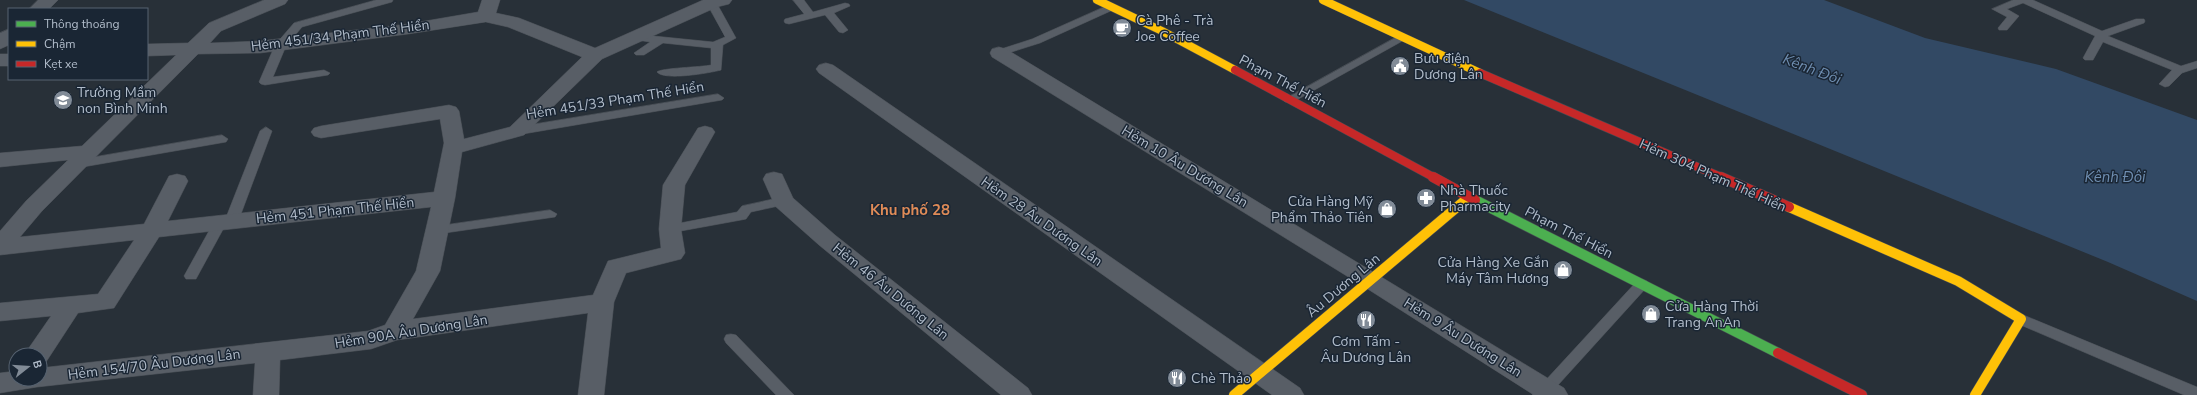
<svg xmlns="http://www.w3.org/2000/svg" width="2197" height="395" font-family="'Nunito Sans',sans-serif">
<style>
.water{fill:#324964}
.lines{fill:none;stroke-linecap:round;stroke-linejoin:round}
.lane-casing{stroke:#464c53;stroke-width:1}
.street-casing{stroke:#464c53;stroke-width:1}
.fast-casing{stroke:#464c53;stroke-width:11}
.slow-far1-casing{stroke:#464c53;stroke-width:9}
.slow-casing{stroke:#464c53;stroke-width:11}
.jam-far1-casing{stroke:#464c53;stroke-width:9}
.jam-casing{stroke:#464c53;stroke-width:11}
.lane{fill:#585e66;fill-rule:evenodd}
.street{fill:#585e66;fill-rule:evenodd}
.fast{stroke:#4caf50;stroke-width:10}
.slow-far1{stroke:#ffc107;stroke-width:8}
.slow{stroke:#ffc107;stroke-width:10}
.jam-far1{stroke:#c62828;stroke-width:8}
.jam{stroke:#c62828;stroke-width:10}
.labels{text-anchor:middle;stroke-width:3;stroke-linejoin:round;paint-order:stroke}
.poi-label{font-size:14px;fill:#b1bcca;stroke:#1a2634;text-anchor:start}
.street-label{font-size:14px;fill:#b1bcca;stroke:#1a2634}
.water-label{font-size:15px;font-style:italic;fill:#6f8eb1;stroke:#1a2634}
.neighbourhood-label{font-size:15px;font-weight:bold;fill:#df8b57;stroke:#1a2634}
</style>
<rect width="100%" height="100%" fill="#283038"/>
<path class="water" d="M1464,0H1824L1925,38L2056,69L2197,120V301L2108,262Z"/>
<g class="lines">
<g class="lane-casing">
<path id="lane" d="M376,0H393L392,2L302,27L286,46L273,77L324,70L330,73L328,75L265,85L261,84L259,82L275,45L294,23Z
M705,0H715L736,38L723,45L721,70C710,73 664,81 657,72C660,68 702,67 711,65V48L663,43L644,55H636L634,53L650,42L630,39L629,37L630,35L634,34L713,42L725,37Z
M793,0H804L813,12L845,3L849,4L850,6L834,13L848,30L843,33L839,32L825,15L789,24L785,23L784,21L785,19L804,14Z
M2013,0H2033L2102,31L2136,19H2144L2145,21L2144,23L2108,36L2181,66L2197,61V68L2182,73L2169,86L2165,87L2159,84L2172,70L2103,42L2093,60H2085L2083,58L2095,36L2023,3L2007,9L2019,16L2007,30H1999L1998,28L2007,17L1992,9Z
M1111,4L1116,7L1115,9L1040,43L999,56L993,53L995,51L1032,39Z
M1402,34L1407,37L1406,39L1293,102H1285L1283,100Z
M718,94L724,98L722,100L517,135L511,131L517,127Z
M266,127L272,131L238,222L231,226L226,224L196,279H186L184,276L215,220H225L260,131Z
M222,135L228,139L226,142L77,168L71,164L77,160Z
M783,197L788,198L790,201L788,204L751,212L746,219L741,220L670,233L663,229L670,225L737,212L742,206Z
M550,210L557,214L555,217L438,234L431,230L438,226Z
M1642,279L1647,281L1649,284L1647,287L1549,395H1532L1637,281Z
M2021,314L2197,387V395H2184L2016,323L2014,319L2016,315Z
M731,334L736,335L794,395H776L726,343L724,339L726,335Z"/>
</g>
<g class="street-casing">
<path id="street" d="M38,0H58L49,9H29Z
M264,0H288L285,4L221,31L210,43L260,41L408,24L478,12L482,0H500L496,13L519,18L595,48L703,0H732L729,4L717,7L602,59L524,135L462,152L455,198L440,271L413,319L593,295L608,261L661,248L659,229L663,185L698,128L705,126L712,128L715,132L685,185L681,229L685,253L681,259L626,273L614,302L604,395H578L588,313L397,340L371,349L280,360L279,395H253L255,363L37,387L0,393V373L16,371V379H40V368L368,331L385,325L416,271L431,207L159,237L114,308L78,313L46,362L40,364V355H24L51,316L0,321V303L98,294L134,240L0,255V231L26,201L68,160L0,167V153L82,146L176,55L147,56V44L188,43L209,23ZM486,22L508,27L582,57L510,127L464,139L459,111L456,107L449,105L321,126L314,128L311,132L314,136L321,138L440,119L444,143L434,192L168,221L188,181L185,176L177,174L169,176L144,224L20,237L42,211L198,54L260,53L408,34Z
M9,29V45L0,49V33Z
M999,47L1006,49L1564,388L1568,395H1534L1363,286L992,57L990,53L992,49Z
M0,54H9V66H0Z
M826,63L833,65L1300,388L1304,395H1272L819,73L816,69L819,65Z
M774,172L782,174L793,198L835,235L1028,388L1032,395H1001L819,245L775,206L763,179L766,174Z"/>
</g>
<g class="fast-casing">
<path id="fast" d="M1475,200L1778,353"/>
</g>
<g class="slow-far1-casing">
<path id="slow-far1" d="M1097,0L1162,31L1235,70
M1323,0L1480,73"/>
</g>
<g class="slow-casing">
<path id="slow" d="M1789,207L1958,281L2021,319L1975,395
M1234,395L1469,197"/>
</g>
<g class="jam-far1-casing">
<path id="jam-far1" d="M1235,70L1435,178
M1480,73L1723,178"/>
</g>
<g class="jam-casing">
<path id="jam" d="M1433,177L1475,200
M1721,177L1789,207
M1778,353L1862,395"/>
</g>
<use href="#lane" class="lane"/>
<use href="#street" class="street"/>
<use href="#fast" class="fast"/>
<use href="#slow-far1" class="slow-far1"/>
<use href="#slow" class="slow"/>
<use href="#jam-far1" class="jam-far1"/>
<use href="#jam" class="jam"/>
</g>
<defs>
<g id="cafe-disc" transform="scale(1)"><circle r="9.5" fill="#818b97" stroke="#1a2634"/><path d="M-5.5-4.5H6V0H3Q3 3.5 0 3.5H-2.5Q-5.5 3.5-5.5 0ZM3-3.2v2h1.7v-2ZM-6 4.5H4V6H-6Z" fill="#fff"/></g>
<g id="civic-disc" transform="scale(1)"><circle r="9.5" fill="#818b97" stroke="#1a2634"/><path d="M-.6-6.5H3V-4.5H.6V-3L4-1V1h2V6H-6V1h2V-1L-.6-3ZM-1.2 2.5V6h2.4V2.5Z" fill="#fff"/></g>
<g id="school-disc" transform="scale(1)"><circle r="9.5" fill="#818b97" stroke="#1a2634"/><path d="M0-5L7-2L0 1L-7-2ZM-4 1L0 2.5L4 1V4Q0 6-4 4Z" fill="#fff"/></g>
<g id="pharmacy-disc" transform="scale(1)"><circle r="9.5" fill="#818b97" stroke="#1a2634"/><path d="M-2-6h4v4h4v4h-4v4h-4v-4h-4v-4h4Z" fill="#fff"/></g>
<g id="shop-disc" transform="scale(1)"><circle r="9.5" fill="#818b97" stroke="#1a2634"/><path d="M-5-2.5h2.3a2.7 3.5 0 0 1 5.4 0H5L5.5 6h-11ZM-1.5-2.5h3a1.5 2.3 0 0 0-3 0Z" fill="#fff"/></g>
<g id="restaurant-disc" transform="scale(1)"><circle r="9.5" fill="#818b97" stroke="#1a2634"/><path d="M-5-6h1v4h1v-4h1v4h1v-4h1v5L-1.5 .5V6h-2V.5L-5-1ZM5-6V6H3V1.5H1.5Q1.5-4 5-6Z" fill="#fff"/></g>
</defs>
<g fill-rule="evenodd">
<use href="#cafe-disc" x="1122" y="28"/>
<use href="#civic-disc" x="1400" y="66"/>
<use href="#school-disc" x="63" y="100"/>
<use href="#pharmacy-disc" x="1426" y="198"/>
<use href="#shop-disc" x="1387" y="209"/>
<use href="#shop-disc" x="1563" y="270"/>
<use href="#shop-disc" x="1651" y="314"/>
<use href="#restaurant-disc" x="1366" y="320"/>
<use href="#restaurant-disc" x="1177" y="378"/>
</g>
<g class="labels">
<g class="poi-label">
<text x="1136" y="25">Cà Phê - Trà<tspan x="1136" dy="16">Joe Coffee</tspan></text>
<text x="1414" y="63">Bưu điện<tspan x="1414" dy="16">Dương Lân</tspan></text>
<text x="77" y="97">Trường Mầm<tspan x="77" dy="16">non Bình Minh</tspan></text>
<text x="1440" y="195">Nhà Thuốc<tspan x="1440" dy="16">Pharmacity</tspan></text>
<text x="1373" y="206" text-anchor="end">Cửa Hàng Mỹ<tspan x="1373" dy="16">Phẩm Thảo Tiên</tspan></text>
<text x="1549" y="267" text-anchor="end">Cửa Hàng Xe Gắn<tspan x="1549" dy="16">Máy Tâm Hương</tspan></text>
<text x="1665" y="311">Cửa Hàng Thời<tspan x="1665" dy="16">Trang AnAn</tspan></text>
<text x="1366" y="346" text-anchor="middle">Cơm Tấm -<tspan x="1366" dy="16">Âu Dương Lân</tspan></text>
<text x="1191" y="383">Chè Thảo</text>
</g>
<g class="street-label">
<text transform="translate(340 35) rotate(-7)" y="5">Hẻm 451/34 Phạm Thế Hiển</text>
<text transform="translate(1283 81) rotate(28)" y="5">Phạm Thế Hiển</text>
<text transform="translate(615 100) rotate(-9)" y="5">Hẻm 451/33 Phạm Thế Hiển</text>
<text transform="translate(1185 166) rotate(31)" y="5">Hẻm 10 Âu Dương Lân</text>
<text transform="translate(1713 175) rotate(24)" y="5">Hẻm 304 Phạm Thế Hiển</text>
<text transform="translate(335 210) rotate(-6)" y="5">Hẻm 451 Phạm Thế Hiển</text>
<text transform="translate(1042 221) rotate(35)" y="5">Hẻm 28 Âu Dương Lân</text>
<text transform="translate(1569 232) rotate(27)" y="5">Phạm Thế Hiển</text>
<text transform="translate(1343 285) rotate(-40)" y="5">Âu Dương Lân</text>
<text transform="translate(891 291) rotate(39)" y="5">Hẻm 46 Âu Dương Lân</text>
<text transform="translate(411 331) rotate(-9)" y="5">Hẻm 90A Âu Dương Lân</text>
<text transform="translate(1463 337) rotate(32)" y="5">Hẻm 9 Âu Dương Lân</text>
<text transform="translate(154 364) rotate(-7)" y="5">Hẻm 154/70 Âu Dương Lân</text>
</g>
<g class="water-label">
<text transform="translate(1812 69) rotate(21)" y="5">Kênh Đôi</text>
<text x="2115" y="182">Kênh Đôi</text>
</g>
<g class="neighbourhood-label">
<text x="910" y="215">Khu phố 28</text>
</g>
</g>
<rect x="8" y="8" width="140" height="72" fill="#1a2634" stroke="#566270"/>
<rect x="16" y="21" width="20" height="6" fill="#4caf50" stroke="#566270"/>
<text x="44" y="28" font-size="12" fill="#b1bcca">Thông thoáng</text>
<rect x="16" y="41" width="20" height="6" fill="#ffc107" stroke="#566270"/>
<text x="44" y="48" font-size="12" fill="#b1bcca">Chậm</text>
<rect x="16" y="61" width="20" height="6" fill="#c62828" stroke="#566270"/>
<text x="44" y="68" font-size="12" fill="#b1bcca">Kẹt xe</text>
<g transform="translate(28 367) rotate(73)"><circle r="19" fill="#1a2634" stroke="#566270"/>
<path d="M0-3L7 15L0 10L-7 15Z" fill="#818b97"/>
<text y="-6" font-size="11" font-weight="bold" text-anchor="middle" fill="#b1bcca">B</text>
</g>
</svg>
